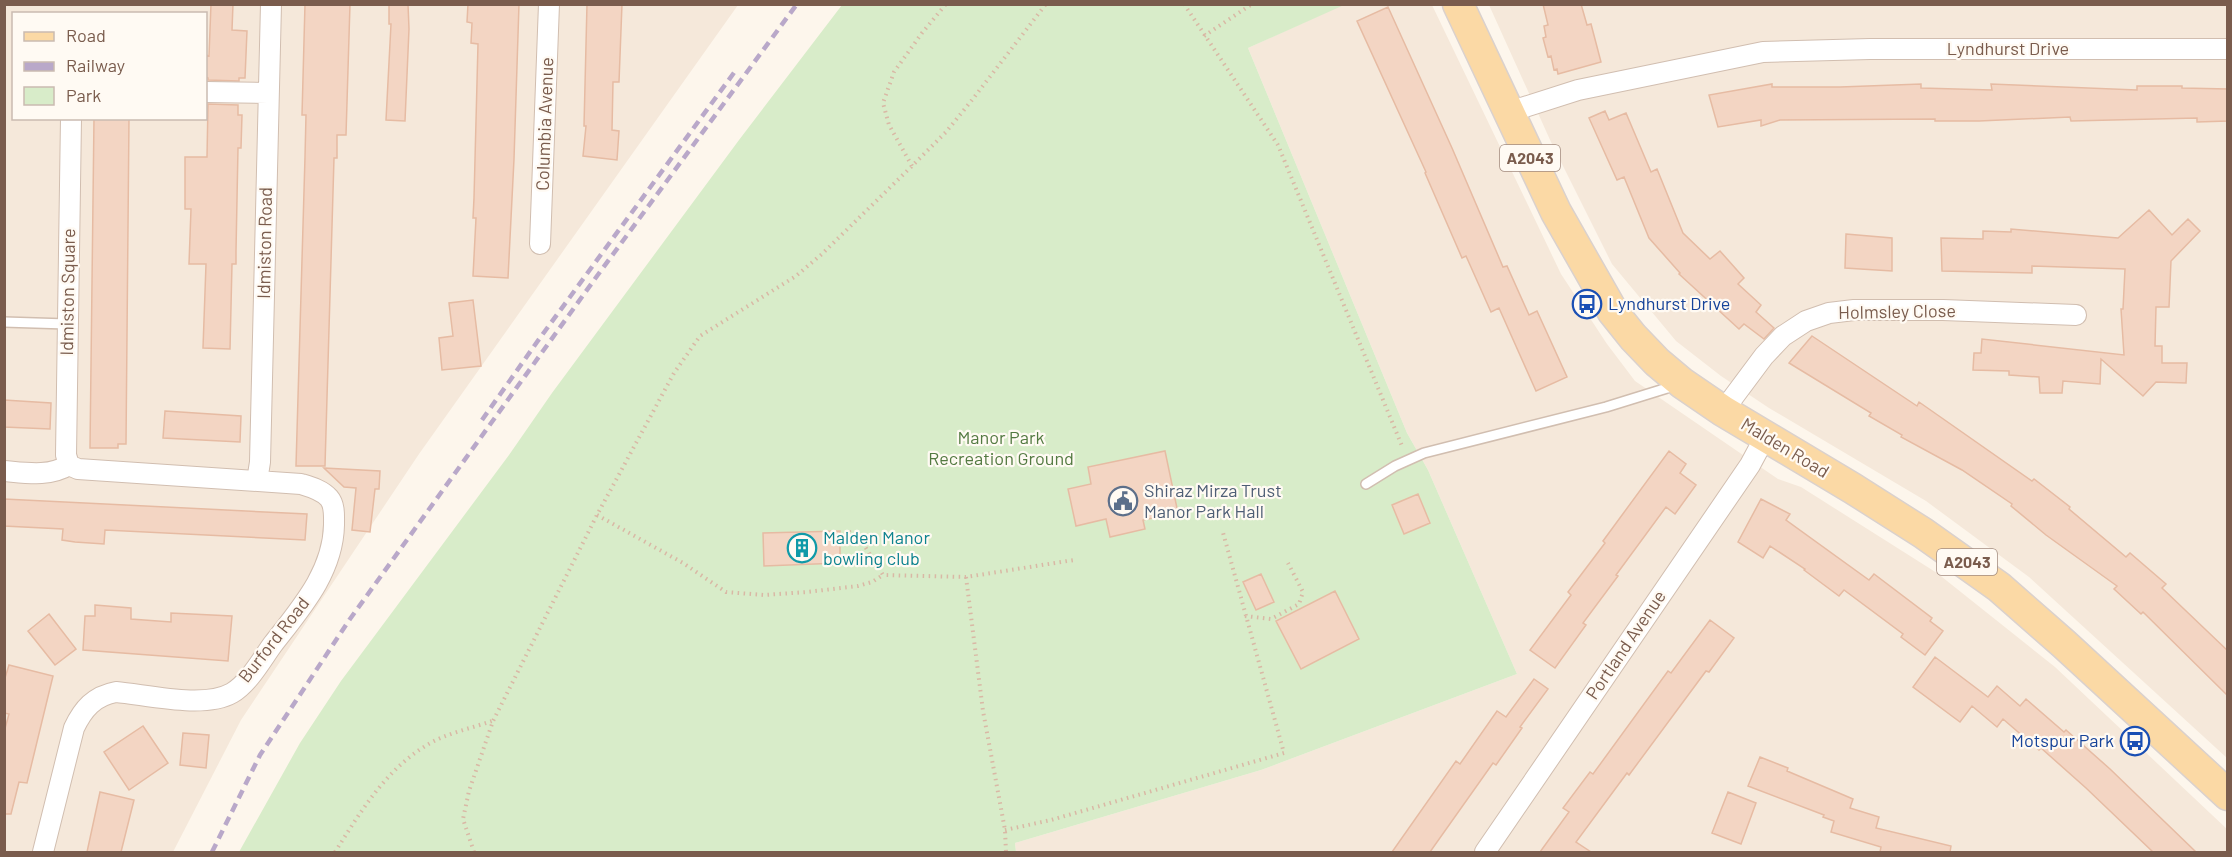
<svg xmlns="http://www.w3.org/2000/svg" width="2232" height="857" font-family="Barlow,sans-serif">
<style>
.residential{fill:#f5e8da;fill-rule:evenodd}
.green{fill:#d8ecc9}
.building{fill:#f3d5c3;stroke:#e6bba3;stroke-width:1.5}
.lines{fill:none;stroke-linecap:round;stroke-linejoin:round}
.lane-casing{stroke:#d1beb0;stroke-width:12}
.street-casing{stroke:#d1beb0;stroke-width:22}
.primary-casing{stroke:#dad1cd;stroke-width:33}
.path{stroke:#d9b8a5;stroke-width:4;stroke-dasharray:1.5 4.5;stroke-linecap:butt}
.lane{stroke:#fff;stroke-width:9}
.street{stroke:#fff;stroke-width:20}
.primary{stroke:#fbd9a5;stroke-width:30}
.rail{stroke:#b9a8c9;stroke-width:4.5;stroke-dasharray:9 6;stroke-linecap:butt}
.labels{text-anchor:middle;stroke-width:4.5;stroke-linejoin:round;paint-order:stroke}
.shield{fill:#fffaf3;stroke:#a28b7f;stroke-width:1.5}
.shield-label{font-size:16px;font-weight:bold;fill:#7a5c4d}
.street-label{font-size:18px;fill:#7a5c4d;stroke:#fffaf3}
.transit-label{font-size:18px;fill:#164399;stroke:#fffaf3;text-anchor:start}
.park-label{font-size:18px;fill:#537a41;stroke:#fffaf3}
.service-label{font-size:18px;fill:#4e5e75;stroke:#fffaf3;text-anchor:start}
.culture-label{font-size:18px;fill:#0d838f;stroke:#fffaf3;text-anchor:start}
</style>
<rect width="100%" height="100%" fill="#fdf6ec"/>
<path class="residential" d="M1344,4L1432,5L1561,274L1607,344L1635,381L1778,479L1801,487L1937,573L2055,667L2228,830L2227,852H1016L1015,843L1261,770L1517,674L1428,470L1407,433L1248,48Z
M5,5H738L419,454L241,720L173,852H5ZM14,14H206V118H14Z
M1489,5H2227V758L2029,577L1926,501L1769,408L1721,376L1676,341L1612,264L1551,142Z"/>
<path class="green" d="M842,5H1344L1248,48L1407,433L1428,470L1517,674L1261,770L1015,843L1016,852H239L300,743L341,681L509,455L552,393L739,140Z"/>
<path class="building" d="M211,4H233L232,30L247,31L245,78H239V81L208,80V78L206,77V55L209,56Z
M305,4H350L346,135H337V158H334L325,466H296L305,157L306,115H302Z
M389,4H408L409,29L405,121L386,120L391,24H389Z
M468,4H519L514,159L508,278L473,276L476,218H473L474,198L478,44L471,43L472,23L467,22Z
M587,4H622L619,82H613L612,130L619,131L617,160L583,156L586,126H584Z
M1543,4H1581L1587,25L1591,24L1601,62L1558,74L1557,69L1554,70L1551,56L1548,57L1543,38L1546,37L1544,26L1548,25Z
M1388,7L1452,148L1503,267L1507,266L1529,315L1537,311L1567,377L1536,391L1499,308L1491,312L1466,256L1462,258L1425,173L1426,172L1357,21Z
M1772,84V87H1840L1921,84V88L1992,90L1991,84L2137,90V86H2182V88L2228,89V121L2197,122V118L2071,121L2070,117L1979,121H1935V119L1780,120L1761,126V120L1718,127L1709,95Z
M208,104L238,105V115H242L241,148H238L236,251V264H232L230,349L203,348L206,264H189L191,209H185V157H207Z
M1605,111L1609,120L1626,113L1651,172L1657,169L1683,233L1710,259L1720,251L1744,278L1738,284L1761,305L1756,312L1774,328L1764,339L1744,324L1739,329L1679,274L1680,273L1649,238L1624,177L1617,180L1589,118Z
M94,118H129L126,444H118V448H90Z
M2149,210L2172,235L2188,219L2200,231L2171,261L2169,307H2156L2155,346H2162V363H2187L2186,383L2156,382L2143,396L2101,359L2100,384L2063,381L2062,393H2040L2039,377L2009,375V371L1973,370L1974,353H1981L1982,339L2124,355L2121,309H2123L2125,269L2032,266V273L1942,271L1941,238L1983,239V231L2011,232V229L2118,238Z
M1846,234L1892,238V271L1845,268Z
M473,300L481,366L442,370L439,338L453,336L449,303Z
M1812,336L1917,406L1919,402L2032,481L2034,479L2070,507L2069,509L2126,557L2130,553L2166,584L2162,588L2228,651V696L2143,612L2141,614L2114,589L2117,586L2046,535L2011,506L2012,504L1962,470L1901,437L1902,435L1869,416L1871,413L1789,363Z
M4,400L51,403L50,429L4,427Z
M165,411L241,416L240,442L163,438Z
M1165,451L1178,513L1143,520L1145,529L1110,537L1106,519L1076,526L1068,489L1091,484L1088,467Z
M1669,451L1686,464L1680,473L1696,485L1675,514L1666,507L1616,575L1618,576L1583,623L1586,625L1555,668L1530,650L1571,595L1568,592L1605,543L1603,541Z
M324,468L380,471L379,489H375L370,532L352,530L356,488L344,487Z
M1418,494L1430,523L1404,534L1392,505Z
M4,499L307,514L305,540L105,530L104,544L75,542L62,540L63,529L4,526Z
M1761,499L1790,514L1786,520L1869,580L1874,574L1932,618L1930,621L1943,631L1925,655L1901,637L1903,634L1844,590L1839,596L1804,570L1805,569L1770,546L1763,558L1738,542Z
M840,531V563L764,566L763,533Z
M1261,574L1274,602L1256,610L1243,582Z
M1335,591L1359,639L1301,669L1276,621Z
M95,605L131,608V619L171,622V613L232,616L228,661L83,650L85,616H95Z
M49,614L76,649L55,665L28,631Z
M1710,620L1734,638L1709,672L1706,671L1629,775L1627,773L1576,842L1591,852H1540L1569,812L1563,808L1590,772L1593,774L1668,671L1671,673Z
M1935,657L1988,697L1997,686L2020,706L2026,699L2064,732L2066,730L2110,769L2196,852H2153L2086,788L2041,748L2039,750L2003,719L1997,727L1972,706L1960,722L1913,687Z
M9,665L53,676L27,783L19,782L11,814H4V732L9,714L4,713V681Z
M1534,679L1548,689L1520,727L1522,728L1496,765L1493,763L1430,852H1392L1456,761L1460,764L1497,711L1506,717Z
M143,726L168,763L129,790L104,752Z
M183,733L209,735L206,768L180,765Z
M1760,757L1788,768L1787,771L1853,799L1850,808L1879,817L1876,828L1951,846L1950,852H1880L1881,847L1831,832L1834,821L1823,817L1824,815L1748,786Z
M100,792L134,800L121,852H87Z
M1728,792L1756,803L1741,844L1712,833Z"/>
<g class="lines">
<g class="lane-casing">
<path id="lane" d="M4,322L67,324
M1366,484L1395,466L1424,453L1606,407L1677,385"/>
</g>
<g class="street-casing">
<path id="street" d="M206,92L268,93
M1509,112L1578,90L1763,52L1870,49H2228
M540,244L549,4
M1723,411L1764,356L1783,336L1806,321L1829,313L1854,310H1943L2076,315
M69,465L66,455L71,118
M4,471C27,473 49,477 69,465
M257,481L260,462L271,4
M43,852L74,728C83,709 94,696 116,692C148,695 204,709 232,693C249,683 262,659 273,644C301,608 333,572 334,525C334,516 335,505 329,498C322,490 311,487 301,484L78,469L69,465
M1485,852L1750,465L1765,437"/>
</g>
<g class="primary-casing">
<path id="primary" d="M1458,4L1556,212L1613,312L1633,337L1657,362L1682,383L1723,411L1852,488L1923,533L1999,587L2064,644L2228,795"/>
</g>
<path class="path" d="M1184,4L1278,145L1402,446
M1204,36L1252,4
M912,166L889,125L883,103L894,72L922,33L946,4
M597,515L683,563L726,592L764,595L807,592L858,586L872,582L883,575
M849,531L853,537L864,545L883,575L966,577L1074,560
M966,577L983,711L1005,830L1006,852
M1245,616L1271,619L1299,604L1303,592L1288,563
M1005,830L1051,820L1284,753L1222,529
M335,852C360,813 385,770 427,745C444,734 472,728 492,721
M474,852L463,819L469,791L493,721L597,515L674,373L700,336L796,276L822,254L912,166L946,132L972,100L1046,4"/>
<use href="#lane" class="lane"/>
<use href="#street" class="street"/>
<use href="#primary" class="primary"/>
<path class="rail" d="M482,420L537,342L736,70
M212,852L260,755L350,619L597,276L797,4"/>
</g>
<defs>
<g id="bus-ring" transform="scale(1.5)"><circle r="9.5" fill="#fffaf3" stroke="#1a4fb4" stroke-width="1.5"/><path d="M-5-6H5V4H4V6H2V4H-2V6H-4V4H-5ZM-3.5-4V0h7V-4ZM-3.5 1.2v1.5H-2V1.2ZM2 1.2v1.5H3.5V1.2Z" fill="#1a4fb4"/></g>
<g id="civic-ring" transform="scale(1.5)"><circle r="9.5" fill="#fffaf3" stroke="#5c6f8a" stroke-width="1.5"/><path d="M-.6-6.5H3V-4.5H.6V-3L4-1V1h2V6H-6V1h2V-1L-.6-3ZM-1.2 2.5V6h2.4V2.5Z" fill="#5c6f8a"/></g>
<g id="building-ring" transform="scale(1.5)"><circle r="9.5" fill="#fffaf3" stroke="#0f9aa8" stroke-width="1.5"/><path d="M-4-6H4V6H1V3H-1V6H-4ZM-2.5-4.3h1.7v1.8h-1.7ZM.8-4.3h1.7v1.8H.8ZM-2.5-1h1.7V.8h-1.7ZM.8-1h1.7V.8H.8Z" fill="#0f9aa8"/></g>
</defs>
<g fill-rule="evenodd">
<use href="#bus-ring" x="1587" y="304"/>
<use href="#civic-ring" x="1123" y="501"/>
<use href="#building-ring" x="802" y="548"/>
<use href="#bus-ring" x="2135" y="741"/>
</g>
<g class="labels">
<g class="shield">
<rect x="1500" y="145" width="60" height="26" rx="4.5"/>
<rect x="1937" y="549" width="60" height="26" rx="4.5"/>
</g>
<g class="shield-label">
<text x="1530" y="164">A2043</text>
<text x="1967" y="568">A2043</text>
</g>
<g class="street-label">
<text x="2008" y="55">Lyndhurst Drive</text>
<text transform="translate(545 124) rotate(-88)" y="6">Columbia Avenue</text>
<text transform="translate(265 243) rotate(-89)" y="6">Idmiston Road</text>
<text transform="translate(68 292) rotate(-89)" y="6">Idmiston Square</text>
<text transform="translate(1897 312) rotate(-1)" y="6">Holmsley Close</text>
<text transform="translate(1785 448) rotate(31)" y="6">Malden Road</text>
<text transform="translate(274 640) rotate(-52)" y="6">Burford Road</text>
<text transform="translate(1626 645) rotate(-56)" y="6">Portland Avenue</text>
</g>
<g class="transit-label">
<text x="1608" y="310">Lyndhurst Drive</text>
<text x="2114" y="747" text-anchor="end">Motspur Park</text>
</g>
<g class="park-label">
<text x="1001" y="444">Manor Park<tspan x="1001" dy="21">Recreation Ground</tspan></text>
</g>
<g class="service-label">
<text x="1144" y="497">Shiraz Mirza Trust<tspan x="1144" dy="21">Manor Park Hall</tspan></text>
</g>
<g class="culture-label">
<text x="823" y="544">Malden Manor<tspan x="823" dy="21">bowling club</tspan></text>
</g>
</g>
<rect width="2232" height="857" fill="none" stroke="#7a5c4d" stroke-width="12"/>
<rect x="12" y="12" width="195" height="108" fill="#fffaf3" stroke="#cabbb1" stroke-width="1.5"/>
<rect x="24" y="32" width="30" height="9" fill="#fbd9a5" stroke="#cabbb1" stroke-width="1.5"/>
<text x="66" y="42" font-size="18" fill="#7a5c4d">Road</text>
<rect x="24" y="62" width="30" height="9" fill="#b9a8c9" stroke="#cabbb1" stroke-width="1.5"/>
<text x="66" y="72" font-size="18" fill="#7a5c4d">Railway</text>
<rect x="24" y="87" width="30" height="18" fill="#d8ecc9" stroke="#cabbb1" stroke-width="1.5"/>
<text x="66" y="102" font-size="18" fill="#7a5c4d">Park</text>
</svg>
